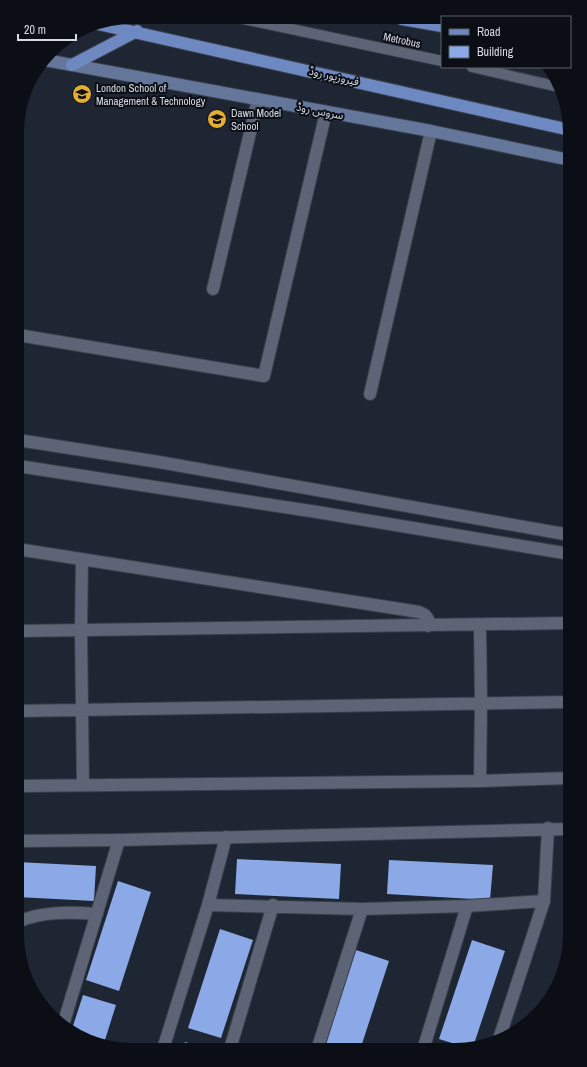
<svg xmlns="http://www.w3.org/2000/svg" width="587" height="1067" font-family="'Archivo Narrow','Noto Sans Arabic',sans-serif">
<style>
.building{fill:#8ba9e6}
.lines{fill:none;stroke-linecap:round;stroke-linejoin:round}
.lane-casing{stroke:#393f4b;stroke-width:12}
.street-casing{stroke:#393f4b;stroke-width:14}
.secondary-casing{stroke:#393f4b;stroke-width:14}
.primary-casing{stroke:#393f4b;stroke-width:14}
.lane{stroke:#5c6475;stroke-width:10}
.street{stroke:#5c6475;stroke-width:12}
.secondary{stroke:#65769b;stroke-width:12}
.primary{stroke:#6e89c1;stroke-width:12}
.labels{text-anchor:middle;stroke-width:4;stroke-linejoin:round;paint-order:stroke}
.street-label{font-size:11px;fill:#d6dbe5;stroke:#0b0e14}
.poi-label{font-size:11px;fill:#d6dbe5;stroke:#0b0e14;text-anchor:start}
</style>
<rect width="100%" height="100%" fill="#1e2533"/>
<path class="building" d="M237,859L341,864L339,899L235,894Z
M389,860L493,865L490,900L387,894Z
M17,862L96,866L94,901L17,897Z
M118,881L151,892L119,991L86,980Z
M220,929L253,940L221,1038L188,1028Z
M472,940L505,951L473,1047L468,1048L439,1039Z
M356,950L389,961L360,1050H326L323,1049Z
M83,995L116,1005L104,1043L72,1029Z
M185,1042L207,1049H183Z"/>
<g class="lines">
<g class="lane-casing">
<path id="lane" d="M239,18L442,61
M472,67L559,87"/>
</g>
<g class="street-casing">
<path id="street" d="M213,289L258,99
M18,335L264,376L326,112
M370,394L431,131
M18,440L159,462L570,535
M18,466L317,512L570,554
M17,549L419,612L425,615L428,619V626
M82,559L81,630L83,785
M480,625L481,703L480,781
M17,631L570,623
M17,711L570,702
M17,786L480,781L570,778
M17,841L119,840L570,829
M208,905L362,909L467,906L544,901
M17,922C43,911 70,912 97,914
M63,1025L119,840
M499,1039L544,901L548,828
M163,1049L208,905L226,837
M230,1049L273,905
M317,1050L362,909
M423,1050L467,906"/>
</g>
<g class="secondary-casing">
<path id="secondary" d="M45,60L431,131L570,160"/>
</g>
<g class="primary-casing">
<path id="primary" d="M402,19L442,26
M98,24L570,130
M72,65L137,31"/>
</g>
<use href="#lane" class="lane"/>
<use href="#street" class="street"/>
<use href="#secondary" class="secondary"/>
<use href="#primary" class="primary"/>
</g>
<defs>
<g id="school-disc" transform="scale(1)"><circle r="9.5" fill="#e2ae34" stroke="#0b0e14"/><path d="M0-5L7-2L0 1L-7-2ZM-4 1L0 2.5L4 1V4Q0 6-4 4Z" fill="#111"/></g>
</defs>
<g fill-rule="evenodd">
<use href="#school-disc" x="82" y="94"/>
<use href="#school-disc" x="217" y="119"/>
</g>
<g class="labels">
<g class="street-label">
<text transform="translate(402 40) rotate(12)" y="4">Metrobus</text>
<text transform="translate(334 76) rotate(13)" y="4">فیروزپور روڈ</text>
<text transform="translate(320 111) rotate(11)" y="4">سروس روڈ</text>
</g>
<g class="poi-label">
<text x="96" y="92">London School of<tspan x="96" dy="13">Management &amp; Technology</tspan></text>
<text x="231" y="117">Dawn Model<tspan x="231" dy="13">School</tspan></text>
</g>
</g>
<path d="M0 0H587V1067H0ZM132 24H455A108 108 0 0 1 563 132V935A108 108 0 0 1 455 1043H132A108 108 0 0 1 24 935V132A108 108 0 0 1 132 24Z" fill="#0b0e14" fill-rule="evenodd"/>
<rect x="441" y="16" width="130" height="52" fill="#0b0e14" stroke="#5c6068"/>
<rect x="449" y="29" width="20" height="6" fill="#6e89c1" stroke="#5c6068"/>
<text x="477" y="36" font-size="12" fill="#d6dbe5">Road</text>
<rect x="449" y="46" width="20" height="12" fill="#8ba9e6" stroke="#5c6068"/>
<text x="477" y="56" font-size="12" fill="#d6dbe5">Building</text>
<path d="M18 34v6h58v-6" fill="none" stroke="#d6dbe5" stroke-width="2"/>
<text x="24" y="34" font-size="12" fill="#d6dbe5" stroke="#0b0e14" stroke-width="3" paint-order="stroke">20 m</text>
</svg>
